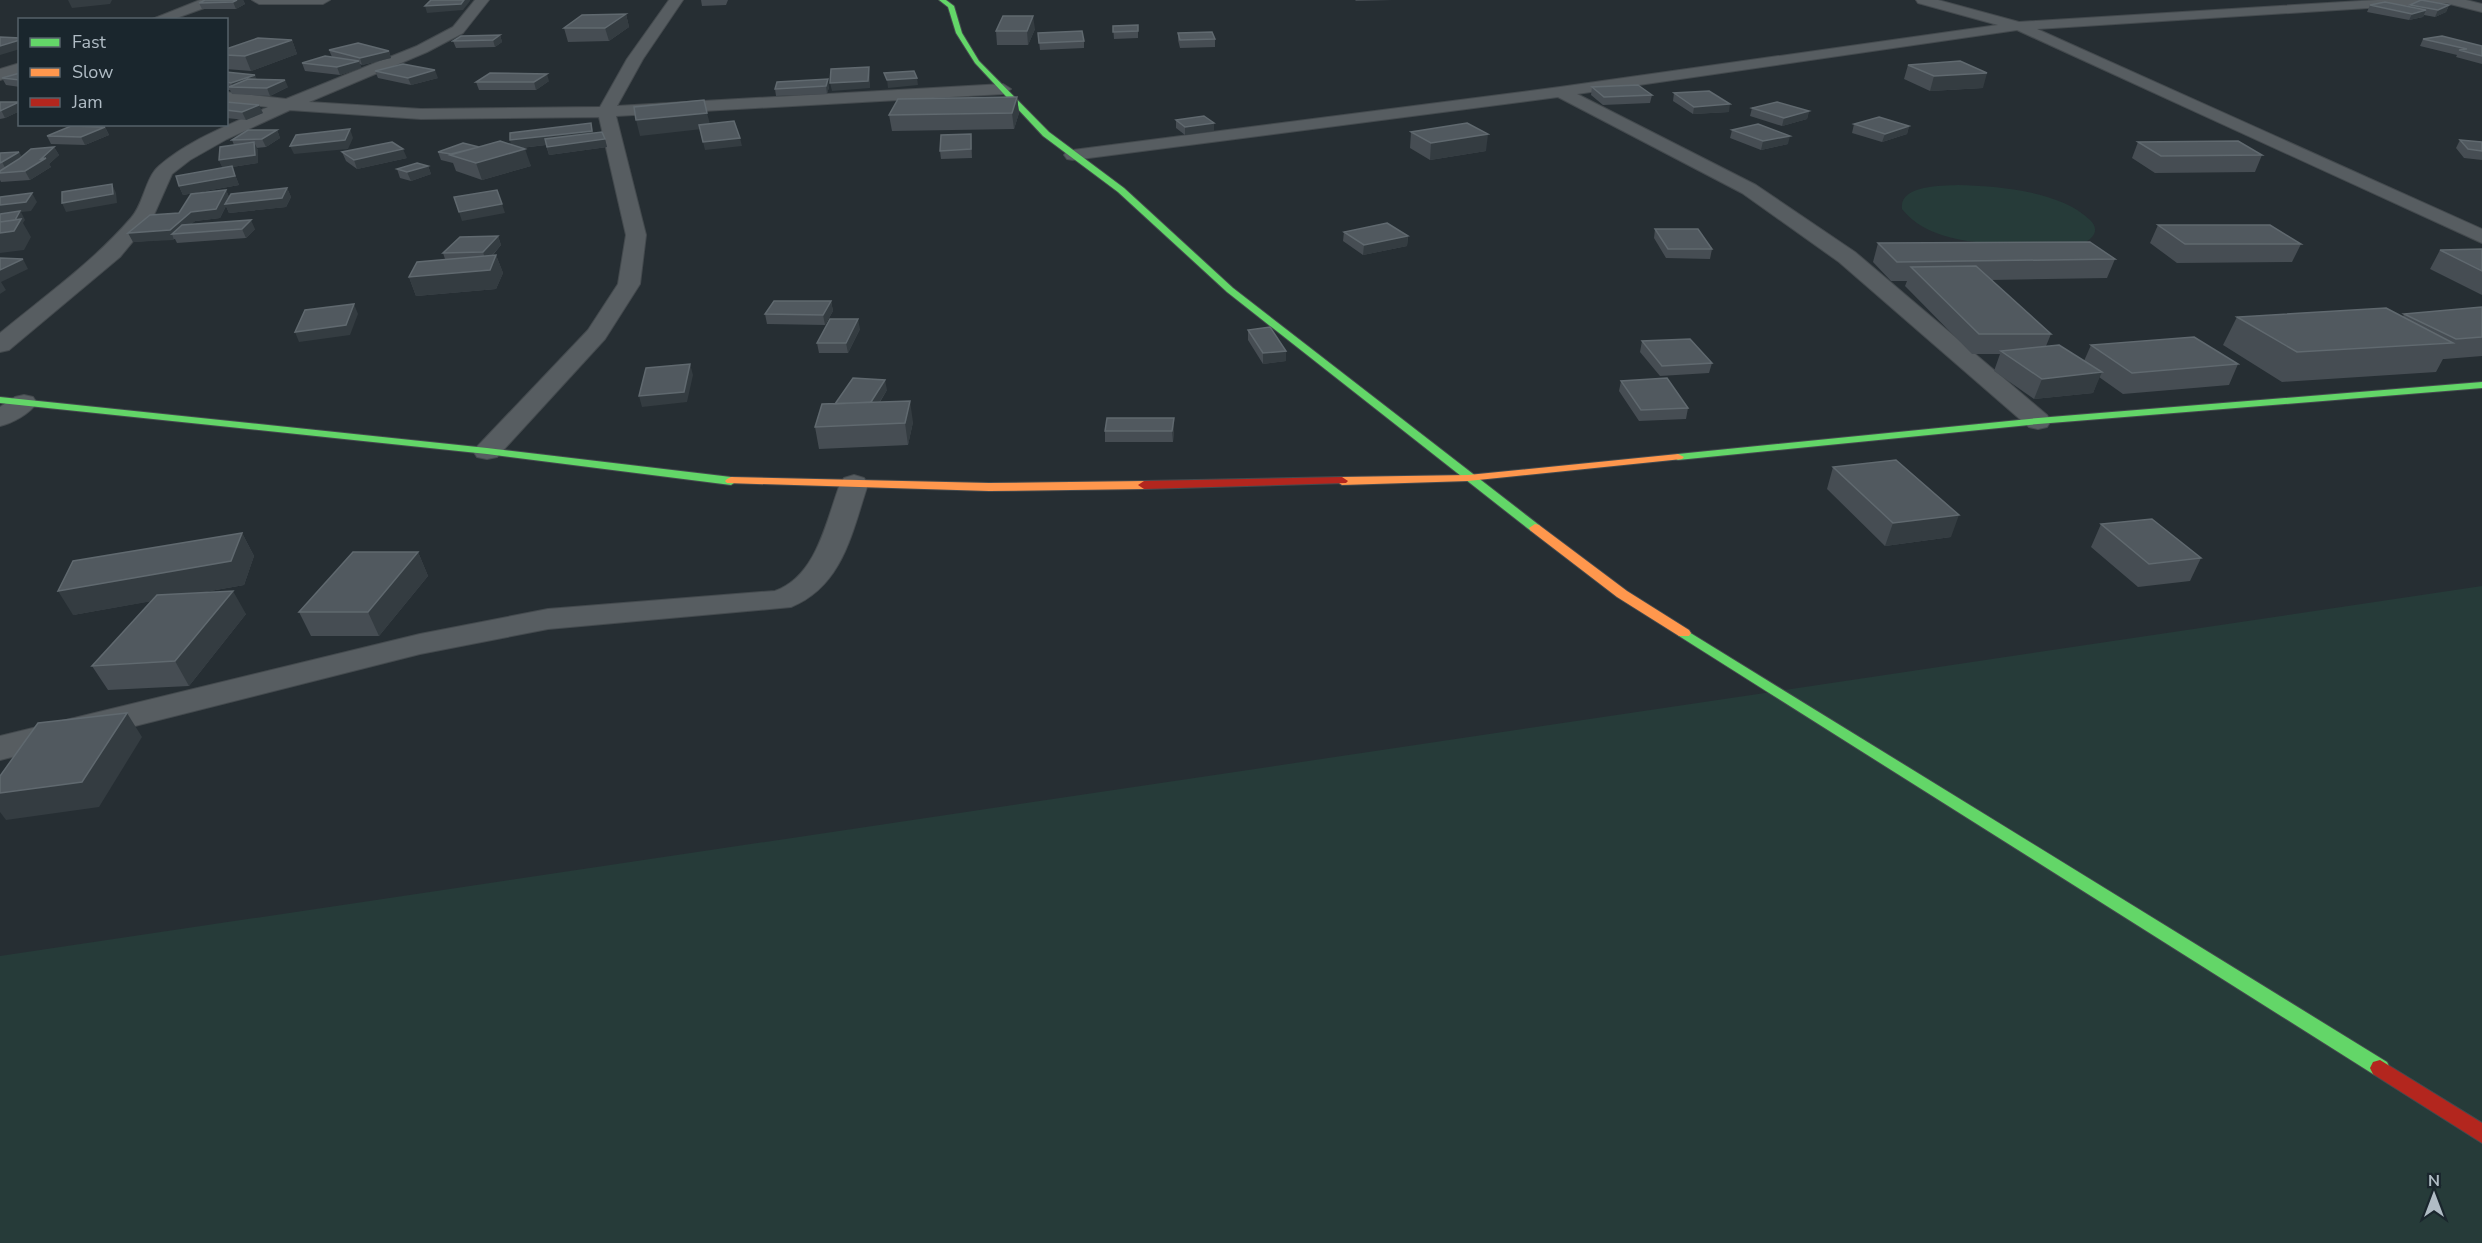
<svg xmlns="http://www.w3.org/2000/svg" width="2482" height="1243" font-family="'Nunito Sans',sans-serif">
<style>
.green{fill:#263b39}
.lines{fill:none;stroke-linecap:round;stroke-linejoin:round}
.street-casing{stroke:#444a4e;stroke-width:2}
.fast-casing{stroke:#444a4e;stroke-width:2}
.slow-casing{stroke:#444a4e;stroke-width:2}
.jam-casing{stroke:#444a4e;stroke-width:2}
.street{fill:#575d61;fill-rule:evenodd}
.fast{fill:#63d668;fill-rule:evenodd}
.slow{fill:#ff974d;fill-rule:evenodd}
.jam{fill:#b3261e;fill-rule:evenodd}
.wall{fill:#464d53}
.shaded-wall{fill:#343c41}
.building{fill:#51595f;stroke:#60696f;stroke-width:1.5}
</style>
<rect width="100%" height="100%" fill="#262e33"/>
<path class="green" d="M1958,185C1997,186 2061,191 2090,220C2099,229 2095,236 2086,242C2033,242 1939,256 1902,209C1899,185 1941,186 1958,185Z
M2482,586V1243H0V956Z"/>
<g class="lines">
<g class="street-casing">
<path id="street" d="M200,0H220L218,3L171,20H150Z
M252,0H330L323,4H259Z
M475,0H489L463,33L427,52L309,102L421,109L600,107L627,59L669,0H683L643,59L617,106L1003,84L1011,89L1003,94L616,116L646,235L640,284L605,339L497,457L487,459L477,457L473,451L588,330L618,284L626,235L599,117L421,119L290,110L227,139L190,160L172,174L153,217L120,257L9,350L0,352V333C45,296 93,262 131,218C144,204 145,178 159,166C190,139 232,124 268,107L226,102V92L286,99L417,46L453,27Z
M1916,0H1938L2019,22L2377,0H2466L2482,4V12L2446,3L2037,29L2482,229V243L2017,30L1577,94L1756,185L1855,252L2047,415L2051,421L2047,427L2038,429L2029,427L1839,262L1742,193L1558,97L1073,160L1067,159L1064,155L1067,151L1073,150L1560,87L1998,25L1918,3Z
M20,63V73L0,80V69Z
M24,395L33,397L37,403C29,414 13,423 0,426V407L15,397Z
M854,475L864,478L868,484C852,532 843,586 791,607L548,629L420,654L0,760V736L420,634L548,609L775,591C817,576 826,521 840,484L844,478Z"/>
</g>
<g class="fast-casing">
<path id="fast" d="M939,0H946L954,6L962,33L979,61L1049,132L1124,188L1233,288L1539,525L1541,528L1539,531H1531L1227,292L1118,192L1043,136L975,63L956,33L948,7Z
M2482,382V388L2038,424L1678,460L1672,457L1678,454L2038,418Z
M0,397L487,448L731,477L737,481L731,485L487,454L0,403Z
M1684,629L2387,1062L2390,1068L2387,1074L2380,1076L2373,1074L1766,691L1679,636L1677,633Z"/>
</g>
<g class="slow-casing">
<path id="slow" d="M1678,454L1684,457L1682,459L1468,481L1342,485L1336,481L1342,477L1468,475Z
M731,477L989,483L1144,481L1150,485L1144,489L989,491L727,483L725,481L727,479Z
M1535,524L1539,525L1627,591L1689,630L1691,633L1689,636H1679L1617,597L1531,531L1529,528Z"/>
</g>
<g class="jam-casing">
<path id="jam" d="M1342,477L1348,481L1346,483L1144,489L1138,485L1144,481Z
M2380,1060L2482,1123V1143L2373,1074L2370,1068L2373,1062Z"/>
</g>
<use href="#street" class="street"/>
<use href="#fast" class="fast"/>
<use href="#slow" class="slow"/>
<use href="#jam" class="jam"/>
</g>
<path class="wall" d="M243,0L245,4L236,9H202L199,3Z
M701,0H728L726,5L702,6Z
M1355,0H1392L1356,1Z
M2370,5L2409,7L2410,5H2449L2446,12L2435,17L2424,15L2423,17L2409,20L2367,12Z
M626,14L629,27L609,41L568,42L564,28Z
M1138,25V38L1114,39L1113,26Z
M1035,29L1028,45H997L996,31Z
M1038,33L1084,41V48L1040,50Z
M1178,33L1215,39V47L1180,48L1178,40Z
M500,35L502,42L495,47L456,48L453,41Z
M2423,39L2482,46V64L2456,57L2457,55L2420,46Z
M292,40L297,54L251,71L226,69V49Z
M329,50L389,51L391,58L362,65L360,64L361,68L340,75L305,71L302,63L332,57Z
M1908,65L1983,88L1930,91L1904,79Z
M375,71L438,78L411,85L378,78Z
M226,72L257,79L288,87L270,96L232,94L230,90H226Z
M20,73V87L6,85L2,78Z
M549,81L536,90H479L476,82Z
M777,82L829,87L827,94L776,96L775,89Z
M1592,87L1652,95L1650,103L1603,105L1591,95Z
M1674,93L1729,112L1693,114L1673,101Z
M1017,97L1019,113L1014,129L892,131L889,115Z
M0,102L20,103V111L5,118L0,119Z
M226,102L263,113L246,120L226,118Z
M1752,108L1809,111L1807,119L1782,126L1750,116Z
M1176,120L1214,131L1185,135L1176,128Z
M1854,124L1909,126L1907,134L1882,142L1852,133Z
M105,127L109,135L85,145L51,144L47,136Z
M277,130L280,138L266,147L256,148L258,150V163L232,167L239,185L183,195L179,186L223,168L219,160L234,145L232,140Z
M1732,130L1788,144L1761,150L1730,138Z
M1411,132L1486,151L1430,160L1410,148Z
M593,133L605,139L607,147L549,155L546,145L521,148L531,166L482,180L456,171L453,163L441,160L438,152L511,144Z
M971,134L972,158L941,159L940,151Z
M2460,140L2482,142V160L2464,158L2456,148Z
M2138,142L2262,155L2255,172L2155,173L2132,158Z
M54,147L59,155L49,164L51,167L30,180L1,182L0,180V153L22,157Z
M342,152L407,158L357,169L346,161Z
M428,166L431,174L411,181L400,178L397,169Z
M287,188L291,197L286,207L229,213L226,206L220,218L195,221L191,224L255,229L246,238L177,243L175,239L133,242L226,190L229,197Z
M2158,225L2301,244L2292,262L2177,263L2150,243Z
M1655,229L1712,249L1710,259L1666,258L1654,238Z
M1344,232L1408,236L1407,246L1363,255L1343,241Z
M498,236L501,245L493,255H496L503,273L496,289L416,296L409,277L445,259L443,253Z
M1878,243L2115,259L2107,278L1991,280L2051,334L2046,346L2084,361L2091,345L2238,364L2229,385L2123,394L2099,377L2093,393L2034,399L1994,371L2000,354H1972L1905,286L1907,281H1891L1873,262Z
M2482,249V295L2430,269L2440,250Z
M831,301L833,311L825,325L767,324L765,314Z
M2482,307V356L2445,359H2443L2436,372L2282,382L2223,345L2237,317H2403L2404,314Z
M860,329L848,353H819L817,343Z
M1248,330L1286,361L1263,364L1248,340Z
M1642,341L1712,363L1709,373L1660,376L1640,352Z
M1621,381L1688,408L1686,419L1639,421L1619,391Z
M887,390L880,402L913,422L908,445L819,449L815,427L835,404Z
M1174,429L1173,442H1105V431Z
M1833,467L1951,537L1885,546L1827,489Z
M2101,524L2201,558L2190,581L2138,587L2091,547Z
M242,533L254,556L244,585L199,593L246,614L189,686L108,690L92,666L151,601L73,615Z
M418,552L428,576L379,636H311L299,612Z"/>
<path class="shaded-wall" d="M68,0H112L110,4L72,8Z
M237,0H243L245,4L236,9L233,2Z
M464,0H470V1L463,10L427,13L425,6Z
M2449,5L2446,12L2435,17L2438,10Z
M2426,10L2423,17L2409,20L2412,14Z
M626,14L629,27L609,41L605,28Z
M1033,16L1035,29L1028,45L1027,31Z
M500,35L502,42L495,47L493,40Z
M20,40V49L0,55V46Z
M292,40L297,54L251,71L245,56Z
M389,51L391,58L362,65L360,58Z
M359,61L361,68L340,75L337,67Z
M869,67L870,75V88L832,91L830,83Z
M435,70L438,78L411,85L408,78Z
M1987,73L1983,88L1930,91L1934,76Z
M547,74L549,81L536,90L534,82Z
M255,75L258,82L233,87L231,83Z
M917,78L918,85L888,88L887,80Z
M828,79L829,87L827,94L826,86Z
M285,80L288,87L270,96L267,88Z
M1017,97L1019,113L1014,129L1012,113Z
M19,102L20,111L5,118L1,110Z
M1730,104L1729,112L1693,114L1694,107Z
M259,105L263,113L246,120L242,112Z
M1809,111L1807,119L1782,126L1784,118Z
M707,113L711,128L640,136L636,120Z
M591,123L595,139L512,149L510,140Z
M1214,123V131L1185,135V127Z
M1909,126L1907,134L1882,142L1885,134Z
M105,127L109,135L85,145L81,137Z
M350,129L353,138L348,149L294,154L290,146Z
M277,130L280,138L266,147L262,139Z
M1488,134L1486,151L1430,160L1431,143Z
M1790,136L1788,144L1761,150L1763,141Z
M740,138L742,146L705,150L703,142Z
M605,139L607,147L549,155L547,147Z
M254,142L258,150V163L232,167L239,185L183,195L179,186L223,169L219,160Z
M54,147L59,155L49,164L51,167L30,180L25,171Z
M403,149L407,158L357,169L354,160Z
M525,149L531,166L482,180L476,163Z
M19,152L24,160L7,171L2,162Z
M428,166L431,174L411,181L407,172Z
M112,184L116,193L117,203L66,212L62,203Z
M287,188L291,197L286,207L229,213L226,206L220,218L195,221L181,233L172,234L174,240L133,242L128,233L191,212L226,190L230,199Z
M32,193L37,202L31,211L21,212L25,220L23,223L31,237L24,250L0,253V205Z
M502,204L505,213L462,221L459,212Z
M251,220L255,229L246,238L242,229Z
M498,236L501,245L486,262L483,252Z
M1408,236L1407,246L1363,255L1364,245Z
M496,255L503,273L496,289L416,296L409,277Z
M23,259L28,269L1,282L6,290L0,294V270Z
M831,301L833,311L825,325L823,315Z
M354,304L358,314L350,335L299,342L295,332Z
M858,319L860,329L848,353L846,343Z
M1286,351V361L1263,364V353Z
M690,364L693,375L687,402L642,407L639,396Z
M2102,372L2093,393L2034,399L2042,379Z
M885,380L887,390L866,423L864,412Z
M910,401L913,422L908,445L905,423Z
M1174,418V429L1173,442L1172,431Z
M1959,515L1951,537L1885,546L1893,523Z
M242,533L254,556L244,585L73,615L58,591Z
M418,552L428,576L379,636L368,612Z
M233,591L246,614L189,686L175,661Z
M127,713L142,737L99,807L6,820L0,812V793Z"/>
<path class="building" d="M205,0H237L233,2L199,3Z
M431,0H464L461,4L425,6Z
M2421,0L2449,5L2438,10L2410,5Z
M2385,2L2426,10L2412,14L2370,5Z
M626,14L605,28H564L582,15Z
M1003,16H1033L1027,31H996Z
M1138,25V31L1113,32V26Z
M1082,31L1084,41L1039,43L1038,33Z
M1212,32L1215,39L1180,40L1178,33Z
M500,35L493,40L453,41L461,36Z
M2442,36L2482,46V56L2459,50L2467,49L2423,39Z
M0,37L20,38V40L0,46Z
M258,38L292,40L245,56L226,55V49Z
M358,43L389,51L360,58L329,50Z
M325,56L359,61L337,67L302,63Z
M1960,61L1987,73L1934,76L1908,65Z
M403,64L435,70L408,78L375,71Z
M869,67L868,81L830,83L831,69Z
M914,71L917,78L887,80L884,73Z
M226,72L255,75L231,83L226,82Z
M20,73V80L2,78Z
M490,73L547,74L534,82H476Z
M248,79L285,80L267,88L229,87Z
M828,79L826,86L775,89L777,82Z
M1638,85L1652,95L1604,97L1592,87Z
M1709,91L1730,104L1694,107L1674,93Z
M1017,97L1012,113L889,115L898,99Z
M704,100L707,113L636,120L634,107Z
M0,102H19L0,111Z
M226,102L259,105L242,112L226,110Z
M1777,102L1809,111L1784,118L1752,108Z
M1204,116L1214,123L1185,127L1176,120Z
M1879,117L1909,126L1885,134L1854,124Z
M734,121L740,138L703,142L699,125Z
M591,123L592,131L510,140V133Z
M1467,123L1488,134L1431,143L1411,132Z
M1758,124L1790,136L1763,141L1732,130Z
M71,126L105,127L81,137L47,136Z
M350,129L345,140L290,146L296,135Z
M248,130H277L262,139L232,140Z
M602,132L605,139L547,147L545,139Z
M971,134V149L940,151L941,135Z
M2460,140L2482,142V151L2468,149Z
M500,141L525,149L476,163L450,155Z
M2238,141L2262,155L2161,156L2138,142Z
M254,142L255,155L219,160L220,147Z
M392,142L403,149L354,160L342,152Z
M463,143L479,147L451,154L438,152Z
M54,147L41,159L46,158L25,171L0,173V171L19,159L31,149Z
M19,152L2,162L0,163V153Z
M417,163L428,166L407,172L397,169Z
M232,166L235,176L179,186L176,176Z
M112,184L113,194L62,203V192Z
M287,188L282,198L225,204L231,194Z
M226,190L216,209L191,212L170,230L128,233L150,215L179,213L191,194Z
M497,190L502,204L459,212L454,197Z
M32,193L26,202L0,205V197Z
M20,211L15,220L0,222V214Z
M21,219L14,231L0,233V222Z
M251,220L242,229L172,234L182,225Z
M1387,223L1408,236L1364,245L1344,232Z
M2158,225H2270L2301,244H2185Z
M1655,229H1698L1712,249H1668Z
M498,236L483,252L443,253L460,237Z
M2090,242L2115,259L1897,262L1878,243Z
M2482,249V271L2440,250Z
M496,255L490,270L409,277L417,262Z
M0,258L23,259L0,270Z
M1976,266L2051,334H1979L1911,267Z
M774,301H831L823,315L765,314Z
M354,304L346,325L295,332L305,310Z
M2482,307V337L2456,339L2404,314Z
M2386,308L2453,343L2297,352L2237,317Z
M830,319H858L846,343H817Z
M1270,327L1286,351L1263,353L1248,330Z
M2194,337L2238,364L2132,373L2091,345Z
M1690,339L1712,363L1662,366L1642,341Z
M2059,345L2102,372L2042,379L2001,351Z
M690,364L684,392L639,396L646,368Z
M853,378L885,380L871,402L835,404Z
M1667,378L1688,408L1641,410L1621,381Z
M910,401L905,423L815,427L822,404Z
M1107,418H1174L1172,431H1105Z
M1896,460L1959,515L1893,523L1833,467Z
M2152,519L2201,558L2149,564L2101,524Z
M242,533L231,561L58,591L73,561Z
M353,552H418L368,612H299Z
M233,591L175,661L92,666L157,595Z
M127,713L82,782L0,793V776L38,723Z"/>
<rect x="18" y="18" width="210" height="108" fill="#1a262d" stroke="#56626a" stroke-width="1.5"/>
<rect x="30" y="38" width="30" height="9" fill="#63d668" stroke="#56626a" stroke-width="1.5"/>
<text x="72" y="48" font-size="18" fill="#b0bcc5">Fast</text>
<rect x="30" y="68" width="30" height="9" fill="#ff974d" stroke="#56626a" stroke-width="1.5"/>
<text x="72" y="78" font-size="18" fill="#b0bcc5">Slow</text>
<rect x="30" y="98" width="30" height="9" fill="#b3261e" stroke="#56626a" stroke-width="1.5"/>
<text x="72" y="108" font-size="18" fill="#b0bcc5">Jam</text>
<g transform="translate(2434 1195)" stroke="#1a262d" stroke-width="4.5" paint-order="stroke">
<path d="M0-4.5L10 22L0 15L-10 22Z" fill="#b0bcc5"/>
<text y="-9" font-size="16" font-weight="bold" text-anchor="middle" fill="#b0bcc5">N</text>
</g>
</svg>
